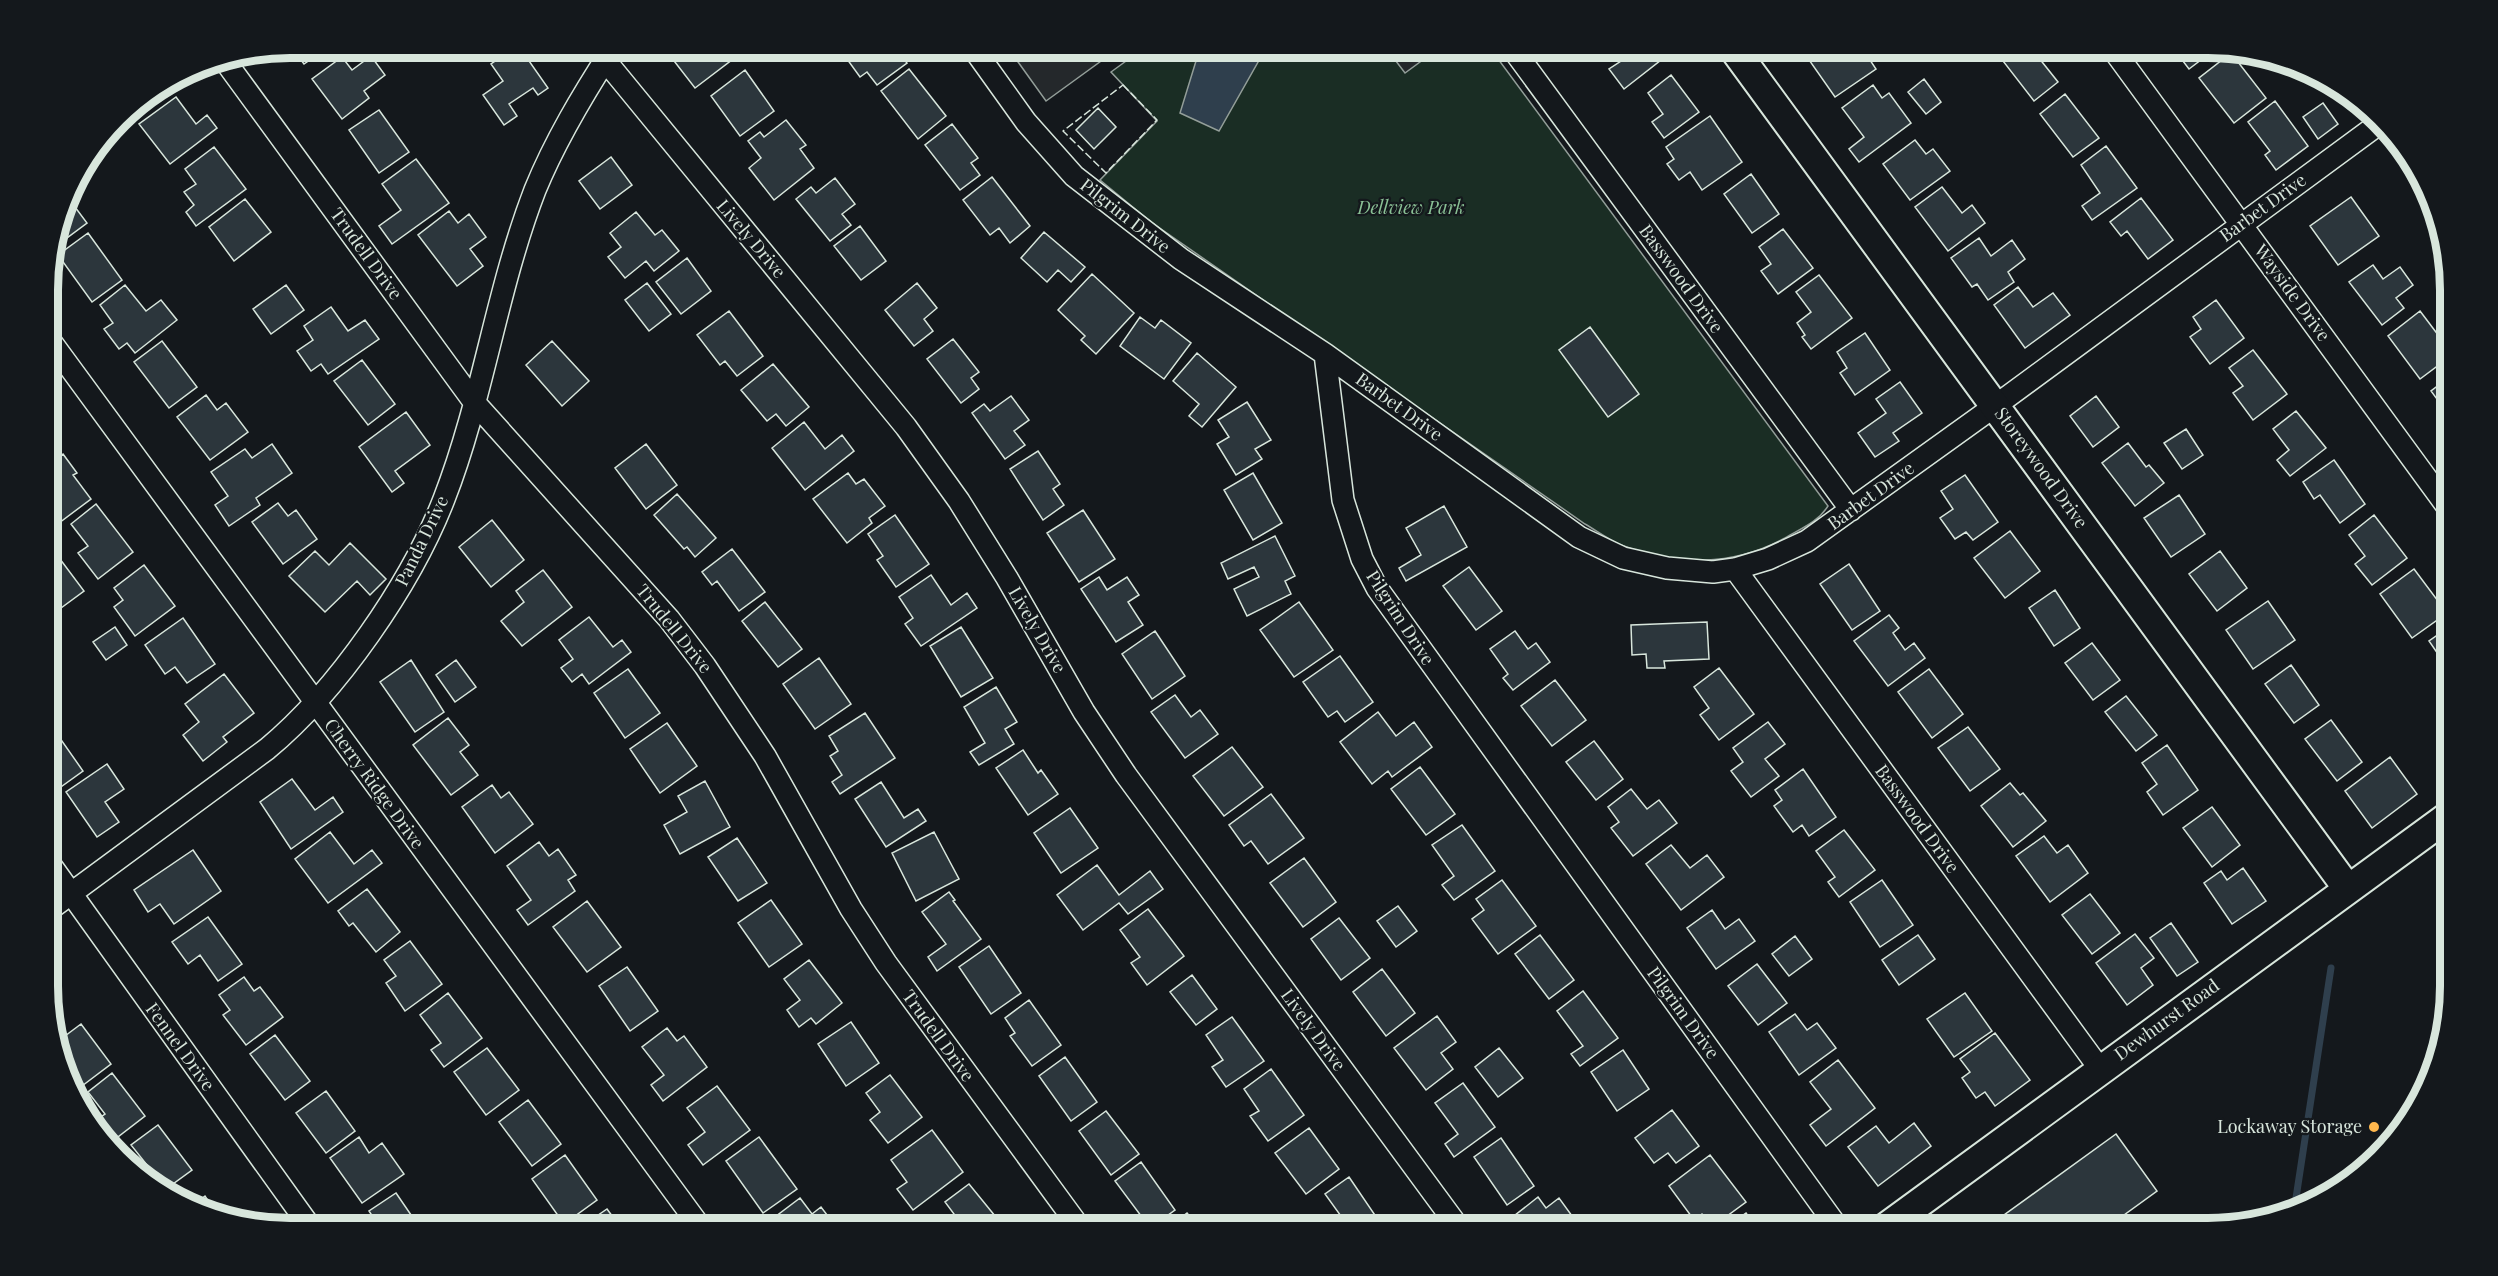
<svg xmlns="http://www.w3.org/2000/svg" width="2498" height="1276" font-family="'Playfair Display',serif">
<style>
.green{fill:#1a2d24;stroke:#939e99;stroke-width:1.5}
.parking{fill:#24282b;stroke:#939e99;stroke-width:1.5}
.water{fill:#2f3f4d;stroke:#939e99;stroke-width:1.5}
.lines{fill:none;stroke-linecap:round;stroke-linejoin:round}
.stream{stroke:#2f3f4d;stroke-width:7}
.building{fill:#2c363c;stroke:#d8e6dc;stroke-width:1.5}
.street-casing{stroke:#d8e6dc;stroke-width:24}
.secondary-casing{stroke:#d8e6dc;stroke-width:32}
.street{stroke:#14181c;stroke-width:21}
.secondary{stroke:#14181c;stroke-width:28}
.fence{stroke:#d8e6dc;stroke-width:1.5;stroke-dasharray:8 3;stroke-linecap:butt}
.poi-dot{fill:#ffb74d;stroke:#14181c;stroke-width:2}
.labels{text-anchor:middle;stroke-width:4.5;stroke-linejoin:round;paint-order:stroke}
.park-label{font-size:18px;font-style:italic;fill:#8ac095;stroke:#14181c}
.street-label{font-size:18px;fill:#d8e6dc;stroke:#14181c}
.poi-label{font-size:18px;fill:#d8e6dc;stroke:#14181c;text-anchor:end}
.rim{fill:none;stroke:#d8e6dc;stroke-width:8}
</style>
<rect width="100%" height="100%" fill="#14181c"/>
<path class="green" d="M1144,48H1490L1828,506C1818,522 1802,528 1785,538C1734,566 1675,567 1621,545C1609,540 1597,531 1585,524L1151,222L1100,180L1157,121L1111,72Z"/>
<path class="parking" d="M1008,48H1119L1046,101Z
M1386,48H1439L1405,73Z"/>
<path class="water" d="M1200,48H1266L1219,131L1180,113Z"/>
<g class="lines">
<path class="stream" d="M2294,1211L2331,968"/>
</g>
<path class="building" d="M292,48H327L304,64Z
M514,48H520L548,88L538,95L533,88L509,104L517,116L504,125L483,95L503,81L491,64Z
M664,48H731L737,56L695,88Z
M839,48H895L907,63L877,85L867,72L860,77Z
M1611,48H1652L1661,60L1624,89L1609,69L1621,61Z
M1775,48H1801L1784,60Z
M1820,48H1862L1876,69L1835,97L1807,57Z
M2020,48H2031L2058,82L2034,101L2003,61Z
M2173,48H2208L2214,50L2189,69Z
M2231,53L2266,98L2234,123L2199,78Z
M371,56L385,75L364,91L369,98L342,119L312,79L342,57L352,70Z
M909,69L946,116L918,139L881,91Z
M745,70L774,111L740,136L711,96Z
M1671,75L1699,112L1664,138L1652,122L1663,114L1648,93Z
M1924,79L1941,102L1926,114L1908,92Z
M1873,85L1882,98L1889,93L1911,123L1859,162L1849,149L1864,137L1842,108Z
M2339,89L2362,104L2353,111L2338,90Z
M2065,94L2099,138L2073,157L2040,114Z
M176,97L196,124L207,115L217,128L170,164L139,124Z
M2275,101L2308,146L2276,170L2265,155L2270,151L2248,122Z
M2323,103L2338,124L2318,139L2303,117Z
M1098,108L1116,127L1094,149L1076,130Z
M379,110L409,152L379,173L349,130Z
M1710,116L1742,162L1702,190L1690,172L1679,180L1667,164L1674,159L1666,147Z
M786,120L806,145L800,149L814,168L774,200L749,168L761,158L748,141L760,132L764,137Z
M952,124L978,158L971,163L980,175L960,190L925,145Z
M1915,140L1926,154L1933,149L1950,171L1910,200L1883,164Z
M2106,146L2137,188L2092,220L2082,206L2100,193L2081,165Z
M214,147L246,189L196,226L186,212L194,205L184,192L196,184L185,169Z
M611,157L632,185L600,209L579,181Z
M416,159L449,203L392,244L379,226L401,210L382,184Z
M1751,174L1779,214L1752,233L1724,194Z
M992,177L1030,226L1010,243L999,228L990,235L963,200Z
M835,178L855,204L842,214L851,225L830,241L796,199L811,187L816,193Z
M1942,187L1962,213L1972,205L1985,223L1948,251L1915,207Z
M2351,197L2379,236L2338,265L2310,226Z
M2141,198L2173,240L2148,259L2127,231L2121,236L2110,222Z
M69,199L87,223L56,246Z
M245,199L271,232L234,261L209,227Z
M449,211L458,223L469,214L486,237L470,249L483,266L457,286L418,235Z
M636,212L655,235L662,230L679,251L654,271L646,261L625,278L608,257L621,247L610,233Z
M860,226L886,261L861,280L834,246Z
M1783,229L1813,268L1778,294L1761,271L1771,264L1759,247Z
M1044,232L1085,267L1071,282L1058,270L1047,282L1021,258Z
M88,233L122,280L92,302L58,255Z
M1979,238L1991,256L2012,240L2025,259L2008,272L2014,282L1988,300L1977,284L1972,287L1951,258Z
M687,258L711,291L681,314L656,282Z
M2373,265L2383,279L2400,267L2413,285L2396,298L2404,308L2382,325L2349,282Z
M1092,274L1134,313L1096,354L1081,340L1085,336L1058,310Z
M1819,275L1852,318L1811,349L1802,337L1805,335L1797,323L1811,312L1796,292Z
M647,283L671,314L649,331L625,300Z
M917,283L937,308L924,319L933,331L914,346L885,310Z
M125,285L146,311L161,300L177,320L135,353L127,343L119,349L104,329L113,323L100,305Z
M286,285L304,310L271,334L253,309Z
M2018,287L2033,307L2053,293L2070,315L2025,348L1994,305Z
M2216,300L2244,338L2210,364L2190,337L2201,329L2193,317Z
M331,307L348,331L365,320L379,339L328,374L321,364L311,371L297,351L313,340L304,326Z
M729,311L763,356L737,376L725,361L720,365L697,335Z
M2420,311L2448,348V358L2420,379L2388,336Z
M1140,317L1155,328L1161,320L1191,343L1164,379L1120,346Z
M1590,327L1639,394L1608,417L1559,350Z
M1865,333L1890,370L1855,395L1840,373L1847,368L1837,352Z
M953,339L979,372L971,378L979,389L961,403L927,359Z
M162,341L197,387L169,408L134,362Z
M552,341L589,381L562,406L526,365Z
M2253,350L2287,394L2253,420L2233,393L2243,386L2229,368Z
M1197,353L1236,387L1202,427L1189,416L1199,404L1173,381Z
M362,360L395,404L368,425L334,381Z
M773,364L809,407L786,426L776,414L767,421L741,390Z
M2448,378V414L2431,391Z
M1900,382L1922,413L1893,433L1899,441L1875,457L1858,433L1886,413L1876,399Z
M206,395L217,410L226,403L248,432L210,460L177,417Z
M1011,396L1029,420L1014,431L1025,445L1005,459L972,413L984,404L990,411Z
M2096,396L2119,427L2093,447L2070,416Z
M1247,402L1271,440L1255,449L1262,459L1236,475L1217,444L1229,437L1218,420Z
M2296,411L2326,448L2290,476L2277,460L2289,450L2273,429Z
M406,412L430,445L395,471L404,483L392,492L359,447Z
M804,422L825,449L842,435L854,451L805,490L772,448Z
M2186,429L2203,455L2182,469L2164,443Z
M2128,443L2146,467L2149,465L2164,483L2135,506L2102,463Z
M272,444L292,473L256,498L260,505L229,526L215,505L228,496L211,472L245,449L252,458Z
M646,444L677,485L646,509L615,468Z
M1038,451L1060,484L1053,489L1064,505L1043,520L1010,469Z
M63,454L77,473L73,475L91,499L55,526L49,518V465Z
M2334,460L2365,504L2340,523L2320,495L2314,499L2303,482Z
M848,473L856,484L864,479L885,506L869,518L872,523L847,543L813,499Z
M1253,473L1282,523L1253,540L1224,490Z
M1965,475L1998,522L1973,540L1966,532L1955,539L1940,518L1953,509L1941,491Z
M677,494L716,538L695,557L687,547L684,549L654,515Z
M2179,495L2205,534L2171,557L2144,518Z
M278,503L288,516L296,510L317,539L283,564L252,522Z
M96,504L133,552L98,579L78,553L88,546L71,524Z
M1444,506L1467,547L1406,581L1399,568L1421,555L1406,528Z
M1083,510L1115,559L1079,582L1047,533Z
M895,515L929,564L896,587L877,560L883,556L868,534Z
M2374,515L2407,558L2372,585L2355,564L2365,556L2349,535Z
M492,520L524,560L491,587L459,547Z
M2010,531L2040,571L2005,598L1974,558Z
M1275,536L1295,576L1285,581L1291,594L1247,616L1234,589L1259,577L1254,567L1228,579L1221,563Z
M350,543L386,579L370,595L357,581L325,612L289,576L315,551L329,565Z
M732,549L765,592L739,611L717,581L712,585L702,572Z
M2220,551L2247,588L2217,611L2189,574Z
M60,559L84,591L61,608L49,592V567Z
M1849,564L1880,611L1852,630L1820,584Z
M144,565L175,606L135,636L114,607L123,600L114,588Z
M1469,567L1502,611L1476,630L1443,586Z
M2414,569L2447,613L2412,638L2380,594Z
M543,570L572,607L522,646L501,621L524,602L516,591Z
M931,575L951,605L967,593L977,608L921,646L905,624L913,618L899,597Z
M1099,577L1107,590L1127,577L1139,595L1128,602L1143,625L1116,642L1081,589Z
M2055,590L2080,628L2054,646L2029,608Z
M2268,601L2295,640L2253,669L2226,630Z
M765,602L802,649L778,667L742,621Z
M1299,602L1333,650L1294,677L1260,630Z
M1889,615L1899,628L1893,633L1905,650L1914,643L1925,658L1888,686L1854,641Z
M589,617L613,647L622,640L631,652L589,684L582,674L572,682L561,668L573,659L559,640Z
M183,618L215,664L187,683L175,667L165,674L145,645Z
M1707,622L1709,659L1664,661L1665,668H1647L1646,654L1632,655L1631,625Z
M115,627L127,645L106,660L93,642Z
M961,627L993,678L961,697L930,646Z
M2449,627V670L2429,641Z
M1155,631L1185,676L1152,699L1122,654Z
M1515,631L1528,649L1536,643L1550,662L1513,690L1503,678L1508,674L1490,649Z
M2092,643L2120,680L2093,700L2065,663Z
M1340,656L1373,702L1345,722L1337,711L1328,717L1303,682Z
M819,658L851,704L815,729L783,684Z
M411,660L444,712L415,732L380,682Z
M456,660L476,687L455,702L436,675Z
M2291,665L2319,705L2294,723L2265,684Z
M1719,668L1754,714L1719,740L1700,715L1709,708L1694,687Z
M628,669L660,713L625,738L594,693Z
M1929,669L1963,714L1932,738L1898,692Z
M224,674L254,713L223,737L227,742L203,761L183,735L199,722L185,704Z
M1555,680L1586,720L1552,746L1521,706Z
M996,687L1017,722L1005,729L1014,744L979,765L970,752L985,743L964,707Z
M1175,695L1191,717L1200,710L1218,734L1185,758L1151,712Z
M2126,696L2157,735L2136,751L2105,712Z
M1378,712L1396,736L1414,722L1432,747L1392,777L1388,771L1372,784L1340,742Z
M865,713L895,758L840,794L832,782L842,775L830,756L838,751L829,736Z
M448,718L469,745L460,752L478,775L451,795L413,745Z
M2331,720L2362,762L2337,781L2305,739Z
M1768,722L1785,744L1765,759L1779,776L1751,797L1731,771L1743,762L1733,748Z
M667,723L697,766L660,793L630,749Z
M50,724L83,771L58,789L50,777Z
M1968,727L2000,769L1970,791L1938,748Z
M1594,741L1623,779L1596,800L1566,762Z
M2167,745L2198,790L2163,815L2147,792L2157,784L2142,763Z
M1232,747L1263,787L1224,816L1193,776Z
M1023,750L1038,773L1041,770L1058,794L1028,815L996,768Z
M2390,757L2417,794L2372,828L2345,791Z
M107,764L124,789L105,802L119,822L97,837L66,792Z
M1420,767L1455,814L1426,835L1391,789Z
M1803,769L1836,817L1809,836L1802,825L1793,832L1774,806L1782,800L1775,790Z
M292,779L315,810L333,797L343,812L291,849L260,802Z
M705,781L730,827L680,854L664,825L687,812L678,796Z
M881,782L904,818L918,809L926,821L886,847L855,799Z
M2010,783L2020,795L2023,793L2046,821L2013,847L1981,806Z
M492,785L501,798L509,792L533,824L495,853L462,807Z
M1631,789L1647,809L1659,800L1677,823L1633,856L1611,828L1619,822L1608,807Z
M1271,794L1304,838L1268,864L1251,841L1244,846L1229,825Z
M2212,807L2240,845L2212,867L2183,828Z
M1070,808L1098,848L1061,873L1034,833Z
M1462,825L1495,871L1454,900L1442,885L1454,876L1432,845Z
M1844,830L1875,870L1839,897L1828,882L1835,877L1816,851Z
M330,832L354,864L372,850L382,863L328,903L295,859Z
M934,832L959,879L916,901L892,853Z
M2044,836L2057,853L2068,845L2088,873L2050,902L2016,856Z
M737,838L767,883L738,901L708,857Z
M539,842L549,856L558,849L576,875L568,880L575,891L528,925L517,910L531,900L507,866Z
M1671,845L1690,868L1707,855L1724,877L1681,910L1646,864Z
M193,850L221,891L174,924L160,904L148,912L134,890Z
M1304,858L1336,902L1303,927L1270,883Z
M1097,865L1119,895L1150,871L1163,889L1128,914L1119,903L1083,930L1057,895Z
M2243,868L2266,901L2232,924L2204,883L2221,871L2227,880Z
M1502,880L1536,926L1498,954L1472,919L1484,910L1476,899Z
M1882,880L1913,925L1880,947L1850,902Z
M367,889L400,932L376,952L353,923L349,926L338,911Z
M949,892L955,900L953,901L981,939L937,971L928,957L946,944L922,912Z
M2090,894L2120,933L2092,954L2062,915Z
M771,900L802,944L769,967L738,923Z
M587,901L621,947L587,972L553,927Z
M1398,906L1417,931L1396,947L1377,921Z
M1148,909L1184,956L1147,985L1131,963L1140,957L1120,930Z
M1712,910L1725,929L1739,919L1755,941L1716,969L1687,928Z
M208,917L242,964L218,981L200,955L188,964L172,942Z
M1339,918L1370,958L1341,980L1311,939Z
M2171,923L2198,962L2177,976L2150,938Z
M2135,934L2154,958L2141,968L2153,985L2127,1005L2096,963Z
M1540,935L1574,980L1549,999L1515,954Z
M1918,935L1935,959L1899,985L1882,960Z
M1795,936L1812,959L1789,976L1772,954Z
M410,941L442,984L405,1011L386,983L396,976L384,960Z
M989,946L1021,993L991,1014L959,967Z
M809,960L842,1003L816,1024L811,1018L799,1027L787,1010L800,1000L784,979Z
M1757,964L1787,1003L1758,1025L1728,986Z
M627,967L658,1011L630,1031L599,986Z
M1382,969L1415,1013L1386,1036L1353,992Z
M1192,975L1217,1009L1196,1025L1170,992Z
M50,977L61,993L50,1001Z
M244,977L254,991L260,987L283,1017L246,1045L223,1015L230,1010L219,995Z
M1583,991L1618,1038L1580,1066L1571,1054L1583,1046L1557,1011Z
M448,993L482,1038L444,1067L431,1050L441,1043L420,1015Z
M1965,993L1992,1031L1954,1057L1927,1019Z
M1029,1000L1061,1045L1032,1066L1010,1036L1015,1033L1005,1018Z
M1795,1014L1807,1030L1817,1023L1836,1048L1799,1075L1769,1032Z
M1437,1016L1456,1042L1441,1053L1453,1069L1426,1090L1394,1048Z
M1232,1017L1264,1061L1226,1087L1212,1067L1223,1060L1206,1035Z
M851,1022L879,1063L846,1086L818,1044Z
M81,1024L111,1064L74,1092L66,1078L57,1042Z
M667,1028L677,1041L684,1036L707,1067L663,1101L651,1085L664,1075L642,1047Z
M1995,1033L2030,1080L1995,1106L1985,1092L1976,1098L1962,1078L1970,1072L1960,1059Z
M275,1035L310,1081L285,1100L250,1054Z
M487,1048L519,1090L486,1115L454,1072Z
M1499,1048L1523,1078L1498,1097L1475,1067Z
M1623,1050L1649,1089L1617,1111L1591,1072Z
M1065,1057L1097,1102L1071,1121L1039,1076Z
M1838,1060L1875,1108L1826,1146L1810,1125L1831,1109L1810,1082Z
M1271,1069L1304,1115L1268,1141L1250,1116L1259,1111L1244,1089Z
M112,1073L145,1116L110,1143L98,1133L92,1123L105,1114L88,1092Z
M890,1075L922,1117L888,1143L870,1120L880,1112L866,1093Z
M1463,1083L1495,1127L1454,1157L1445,1144L1458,1134L1435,1103Z
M717,1086L750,1130L703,1165L688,1145L705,1132L687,1108Z
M326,1091L355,1131L326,1153L296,1113Z
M528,1100L561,1144L532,1166L499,1122Z
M1672,1110L1699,1146L1676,1163L1668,1153L1654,1163L1635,1138Z
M1106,1111L1139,1154L1111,1175L1079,1131Z
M1914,1123L1931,1146L1878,1186L1848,1147L1876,1126L1889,1143Z
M158,1125L192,1170L166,1189L131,1145Z
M1309,1128L1339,1169L1306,1194L1275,1153Z
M932,1130L963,1172L913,1210L897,1189L907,1182L891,1160Z
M2116,1134L2157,1191L2106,1228H1986Z
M359,1137L369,1153L382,1143L404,1174L362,1203L330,1158Z
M759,1137L797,1189L763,1213L726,1161Z
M1501,1138L1534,1186L1507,1205L1474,1157Z
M565,1155L597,1200L564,1224L532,1179Z
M1710,1155L1746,1202L1712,1227L1702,1214L1694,1220L1669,1186Z
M1141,1162L1175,1210L1150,1228L1115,1181Z
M1349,1177L1381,1224L1376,1228H1340L1346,1223L1325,1194Z
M969,1184L1004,1227L1003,1228H960L963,1226L945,1202Z
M184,1192L193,1205L205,1196L215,1211L183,1203L177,1198Z
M396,1193L420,1228H380L369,1211Z
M1538,1197L1546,1208L1559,1198L1575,1220L1564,1228H1523L1514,1216Z
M800,1198L812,1214L821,1207L837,1228H777L771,1220Z
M607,1209L621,1228H581V1227Z
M1187,1213L1199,1228H1168Z
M1746,1213L1756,1228H1725Z"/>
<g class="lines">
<g class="street-casing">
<path id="street" d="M595,48L906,427L959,501L1007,578L1084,712L1126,775L1459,1228
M973,48L1026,122L1074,176L1181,259L1325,354L1343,500L1362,559L1377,588L1838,1228
M1512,48L1851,510
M2112,48L2449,509
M225,61L474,402L669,619L705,666L765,756L851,909L886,963L1080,1228
M49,339L701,1228
M1325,354L1579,537L1623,558L1667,568L1713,572L1735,569L1768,559L1807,541L1995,406L2380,123
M1735,569L2100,1069
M50,864L311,1228
M50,909L267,749C337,691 411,584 444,499C483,399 496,291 535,190C555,141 582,96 611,51"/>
</g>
<g class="secondary-casing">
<path id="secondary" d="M1733,48L2348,889
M1885,1228L2450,815"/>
</g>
<use href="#street" class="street"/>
<use href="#secondary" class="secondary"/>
<path class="fence" d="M1123,85L1157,120L1106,173L1063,131Z"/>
</g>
<circle class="poi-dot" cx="2374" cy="1127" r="6"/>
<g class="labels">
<g class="park-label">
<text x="1411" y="214">Dellview Park</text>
</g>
<g class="street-label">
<text transform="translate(2263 208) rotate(-36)" y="6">Barbet Drive</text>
<text transform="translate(1125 216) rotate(38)" y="6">Pilgrim Drive</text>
<text transform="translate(751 239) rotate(50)" y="6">Lively Drive</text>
<text transform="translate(366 254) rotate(54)" y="6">Trudell Drive</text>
<text transform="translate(1681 279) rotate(54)" y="6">Basswood Drive</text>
<text transform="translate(2292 293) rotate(54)" y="6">Wayside Drive</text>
<text transform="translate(1399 407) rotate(36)" y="6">Barbet Drive</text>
<text transform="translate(2041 468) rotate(54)" y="6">Storeywood Drive</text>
<text transform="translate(1871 496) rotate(-36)" y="6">Barbet Drive</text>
<text transform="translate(422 541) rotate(-64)" y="6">Panda Drive</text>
<text transform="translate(1400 618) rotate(57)" y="6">Pilgrim Drive</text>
<text transform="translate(674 629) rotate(51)" y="6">Trudell Drive</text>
<text transform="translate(1037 630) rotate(60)" y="6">Lively Drive</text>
<text transform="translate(374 784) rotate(54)" y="6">Cherry Ridge Drive</text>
<text transform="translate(1917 819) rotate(54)" y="6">Basswood Drive</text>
<text transform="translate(1683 1013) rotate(54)" y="6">Pilgrim Drive</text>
<text transform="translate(2167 1020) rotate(-36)" y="6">Dewhurst Road</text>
<text transform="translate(1313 1030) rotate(54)" y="6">Lively Drive</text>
<text transform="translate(938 1036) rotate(54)" y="6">Trudell Drive</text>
<text transform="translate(180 1047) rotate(54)" y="6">Fennel Drive</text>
</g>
<g class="poi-label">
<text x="2362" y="1133">Lockaway Storage</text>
</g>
</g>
<path d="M0 0H2498V1276H0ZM290 58H2208A232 232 0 0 1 2440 290V986A232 232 0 0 1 2208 1218H290A232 232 0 0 1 58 986V290A232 232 0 0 1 290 58Z" fill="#14181c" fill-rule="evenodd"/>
<path class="rim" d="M290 58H2208A232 232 0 0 1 2440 290V986A232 232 0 0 1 2208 1218H290A232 232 0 0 1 58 986V290A232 232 0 0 1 290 58Z"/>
</svg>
